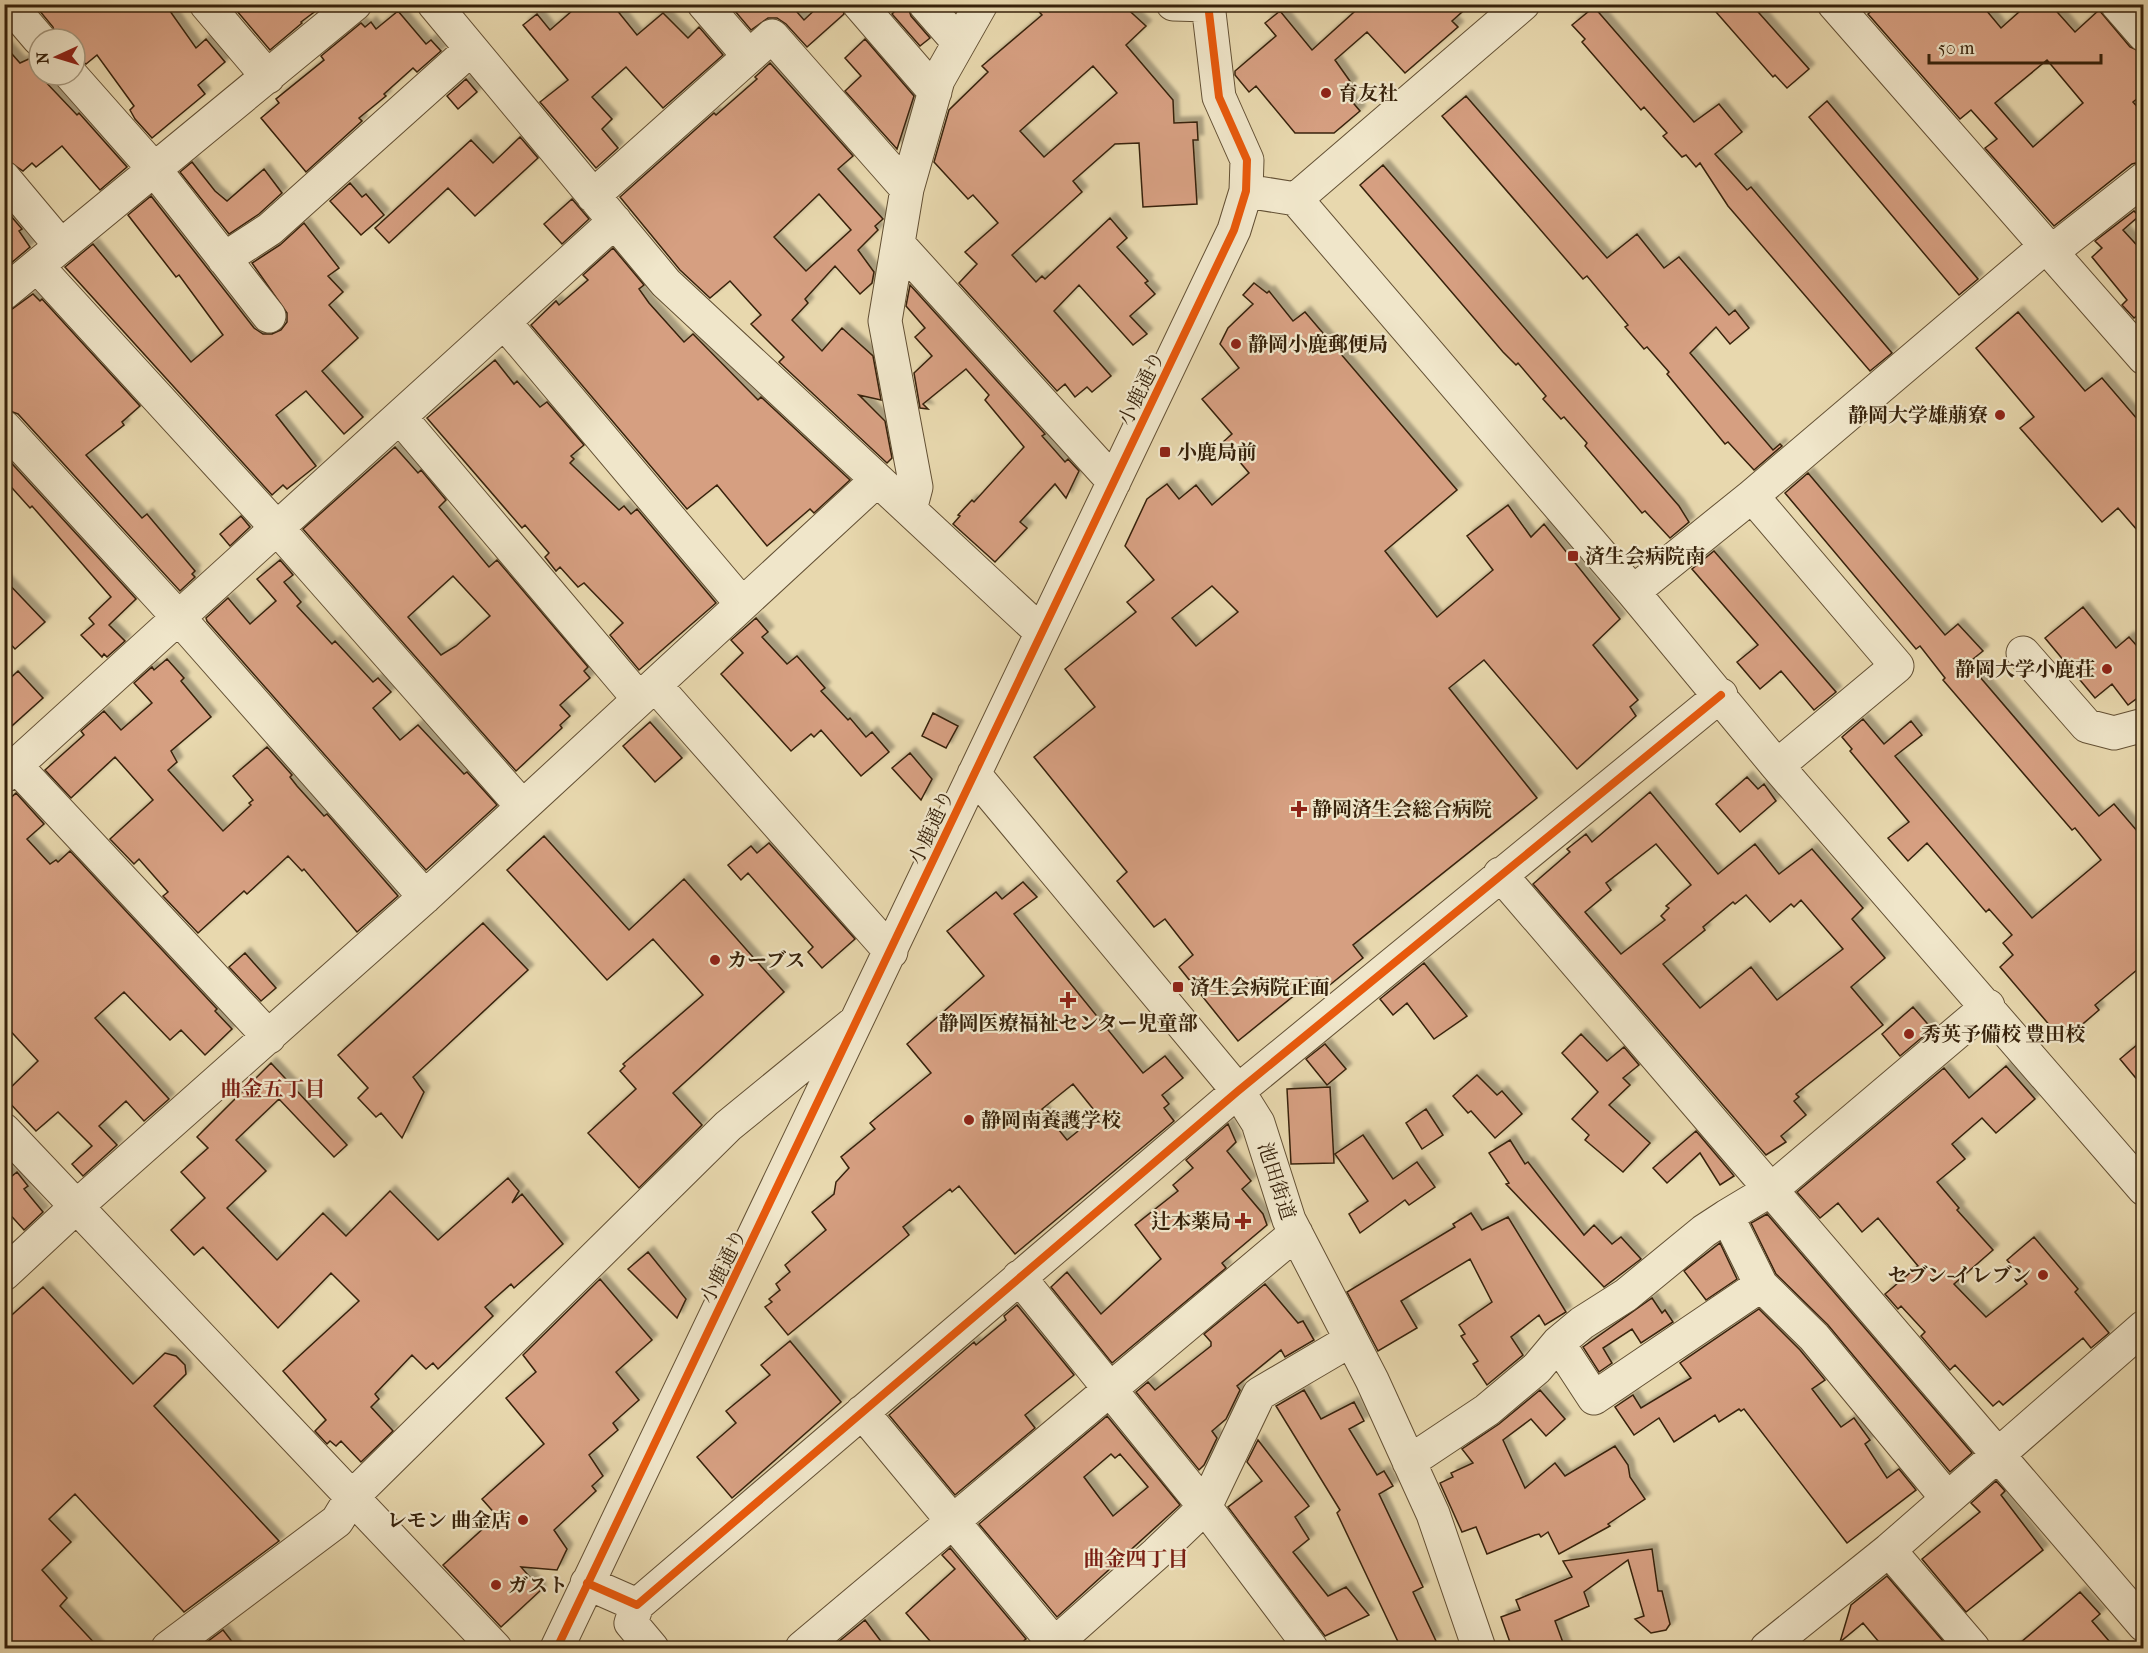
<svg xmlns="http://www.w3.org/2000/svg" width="2148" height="1653" font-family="'IM FELL French Canon','Noto Serif JP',serif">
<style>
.building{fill:#d69f81;stroke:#37220b;stroke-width:1.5;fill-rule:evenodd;filter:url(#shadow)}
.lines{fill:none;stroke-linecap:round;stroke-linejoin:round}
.minor-casing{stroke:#635034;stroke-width:35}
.minor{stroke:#f0e6ca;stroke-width:33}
.cycleway-casing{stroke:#f0e6ca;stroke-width:11}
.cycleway{stroke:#e8590c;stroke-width:8}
.poi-dot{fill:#8f2418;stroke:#f0e6ca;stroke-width:2}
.labels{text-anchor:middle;stroke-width:4.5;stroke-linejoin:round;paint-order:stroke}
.poi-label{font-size:20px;font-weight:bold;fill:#37220b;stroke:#f0e6ca;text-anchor:start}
.street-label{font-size:20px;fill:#37220b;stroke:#f0e6ca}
.neighbourhood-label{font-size:21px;font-weight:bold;fill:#7a1f14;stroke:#f0e6ca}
</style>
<defs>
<filter id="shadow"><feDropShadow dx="5.5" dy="-5.5" stdDeviation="1.5" flood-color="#0004"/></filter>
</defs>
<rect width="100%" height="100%" fill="#e8d8ae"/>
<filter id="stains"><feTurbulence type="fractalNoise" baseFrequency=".00333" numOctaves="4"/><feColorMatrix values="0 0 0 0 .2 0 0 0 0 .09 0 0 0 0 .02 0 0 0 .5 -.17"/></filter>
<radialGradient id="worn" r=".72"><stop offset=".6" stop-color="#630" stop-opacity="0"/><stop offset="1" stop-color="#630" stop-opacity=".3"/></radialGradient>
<path class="building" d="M34,4H165L196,48L206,39L225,62L198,85L205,94L152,138L135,119L130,110L134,106L97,55L86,64L77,57L75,39H57L53,27Z
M231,4H325L301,22L302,23L270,50Z
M580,4H612L637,35L663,13L688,38L699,27L723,55L663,108L626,67L592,97L612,119L602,129L618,148L596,168L540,102L568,80L523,25L537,14L550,30Z
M729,4H790L804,20L821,4H841L844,14L807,47L786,24L777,18H768L751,30Z
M902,4H907L911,16L930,38L920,46L892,14Z
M1032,4H1122L1146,26L1126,45L1173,100L1174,123L1197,122L1198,140H1193L1197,204L1143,207L1139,143L1115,144L1073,181L1082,192L1012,255L1036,282L1042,276L1045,279L1110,218L1127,238L1117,247L1148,281L1145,283L1155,294L1130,316L1147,334L1133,345L1079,285L1054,311L1111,376L1092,392L1087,387L1075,397L1065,384L1057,391L959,283L977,264L965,252L998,223L973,195L968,199L934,162L949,110L988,72L982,66L1042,15ZM1093,66L1117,93L1044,157L1020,131Z
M1363,4H1471L1452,21L1458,27L1405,73L1367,32L1335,60L1352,84L1344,92L1360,111L1334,133H1295L1256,86L1249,92L1235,75V71L1276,36L1265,23L1280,11L1312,50Z
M1709,4H1751L1809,69L1787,88L1775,75L1773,77Z
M1880,4H1981L2001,28L2028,4H2050L2075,32L2099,10L2130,47L2144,53V93L2133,102L2144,114V161L2132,164L2054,226L1985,148L1997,139L1971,110L1960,119L1868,14ZM2047,60L2083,103L2033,147L1995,103Z
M1594,7L1694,122L1719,104L1742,132L1715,154L1747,190L1751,187L1892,353L1870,371L1728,206L1700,163L1696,167L1686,155L1682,157L1663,136L1667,133L1644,107L1641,110L1582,42L1585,39L1572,25Z
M398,11L426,44L431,40L441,51L417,72L413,68L384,94L386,96L359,118L362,121L306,172L261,118L279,103L276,99L324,60L321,56L361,23L365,27L371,22L376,29Z
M865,39L914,96L897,149L845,91L861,76L845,58Z
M4,45L20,63L33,57H39V75L77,115L79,113L127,167L100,190L62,146L36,167L32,163L23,171L4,158Z
M770,63L853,156L838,169L883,219L875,226L878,230L858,250L874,272L872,283L860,294L835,266L805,299L808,303L792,320L822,351L842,328L873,356L881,400L859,395L885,421L892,458L887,463L779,362L784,357L751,324L761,315L730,281L710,298L680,270L620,197L714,113L716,115L757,79L755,77ZM819,194L851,230L806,271L774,237Z
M466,79L477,92L458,109L447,96Z
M1466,96L1607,258L1637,234L1664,268L1679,257L1729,315L1735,310L1749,328L1730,344L1716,327L1690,353L1773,450L1780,444L1782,446L1754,470L1728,442L1725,444L1667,374L1669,372L1647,347L1644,349L1625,327L1628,325L1587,276L1583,279L1442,116Z
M1827,101L1978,279L1959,295L1809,117Z
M520,137L538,158L475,216L448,188L389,243L375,228L471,140L493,163Z
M192,162L215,191L227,201L264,169L282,193L259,214L229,234L180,172Z
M1383,165L1679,506L1689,522L1670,538L1645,511L1642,513L1585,446L1587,443L1564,417L1561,419L1543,399L1546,396L1518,363L1516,365L1503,352L1360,185Z
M350,183L362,197L366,194L384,215L361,235L330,201Z
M151,196L254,328L263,334H272L281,330L287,322V313L252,263L280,245L304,223L339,268L328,276L343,292L329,305L358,338L322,371L363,417L344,434L306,391L276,415L316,466L287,489L283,485L272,495L65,267L93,244L191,362L223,335L179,275L176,277L128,215Z
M572,199L589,219L562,244L544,224Z
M4,208L22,229L19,231L30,247L10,264L4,258Z
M2134,211L2139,216L2123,230L2144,253V320L2139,314L2134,318L2122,305L2127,300L2092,257L2102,248L2095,241Z
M613,248L644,285L639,289L649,303L684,342L693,334L758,400L761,397L850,480L814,513L810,509L767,546L717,485L687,509L531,325L556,301L559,305L588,280L583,275Z
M1254,283L1267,293L1269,291L1293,321L1305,312L1457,490L1385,551L1437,617L1493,570L1467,536L1508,505L1531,537L1544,524L1620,619L1593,645L1638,700L1630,707L1636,716L1577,769L1484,660L1449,688L1537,798L1353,945L1363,958L1326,988L1317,977L1238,1041L1179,967L1193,955L1165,919L1154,927L1117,881L1127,872L1034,757L1095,707L1065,669L1136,612L1127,602L1154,580L1125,546L1147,499L1167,484L1179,499L1196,485L1212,505L1249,473L1223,442L1232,434L1202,399L1239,368L1220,344L1228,328L1253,304L1243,295ZM1212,586L1238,612L1196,646L1172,618Z
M910,285L1045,434L1042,436L1065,462L1068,459L1079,471L1066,498L1055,484L1020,522L1027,528L995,562L953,524L960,516L958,515L972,500L974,502L1024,447L985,400L989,395L966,369L923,404L928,409L920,408L914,373L932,356L915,337L925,328L906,306Z
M33,294L40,301L42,299L140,406L122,422L124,425L86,455L142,518L147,514L195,571L192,574L195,577L180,591L18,414L4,409V315Z
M2018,312L2085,391L2102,378L2144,427V538L2118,508L2102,522L2020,428L2034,417L1976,348Z
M495,360L514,384L517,381L540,407L547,402L584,445L571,456L574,459L570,463L619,510L624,506L631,514L637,509L716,603L639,670L610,635L623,623L584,583L578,587L560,567L556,571L545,557L549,553L525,525L522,528L427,418Z
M395,447L418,473L421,470L446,500L439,507L489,567L497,560L588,667L584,671L590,678L560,705L570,716L560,725L562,728L516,771L303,529ZM453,576L490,616L456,646L441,655L408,617Z
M4,455L136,599L109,625L125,641L107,657L104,654L102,657L81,635L94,624L89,618L111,597L32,506L30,508L4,479Z
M1808,473L1945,635L1958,624L1983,651L1968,663L2099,816L2114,804L2144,839V964L2095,1005L2099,1010L2063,1041L2000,967L2013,955L2003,943L2012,935L1989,909L1986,912L1927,843L1908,861L1888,838L1909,822L1850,751L1852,749L1842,737L1863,719L1884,744L1911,721L1922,735L1895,756L2032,918L2101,860L2075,828L2072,830L1943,680L1945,678L1920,646L1916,649L1785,493Z
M241,516L250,527L230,546L220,534Z
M1714,551L1836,692L1814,710L1781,671L1760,689L1737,662L1758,645L1692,569Z
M280,560L293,575L284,582L301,602L297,606L332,644L335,641L373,682L378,678L391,692L373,708L400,740L418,725L464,774L467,772L497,805L426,870L207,621L206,618L228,598L250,624L276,601L257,579Z
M4,579L45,622L15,649L4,637Z
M2083,607L2116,648L2129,637L2144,654V693L2128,705L2112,684L2095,698L2045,638Z
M756,618L768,632L762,637L787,664L797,656L825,688L821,691L848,720L850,718L866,737L872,732L889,752L861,776L821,730L814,737L811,734L791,751L721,674L743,653L731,640Z
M167,659L184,678L181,681L211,717L171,751L177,762L168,770L223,831L251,805L249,803L253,800L233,776L267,747L292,775L290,777L297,786L324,816L327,814L398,896L357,932L304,869L302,871L288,856L247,894L244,891L198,933L163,896L168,892L139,859L134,864L110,839L153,800L115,757L71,798L45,770L84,735L81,731L104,711L121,730L152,703L134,683L152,667L154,670Z
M18,671L43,698L4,733V684Z
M933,713L958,726L946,748L922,736Z
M650,722L682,758L655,782L623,746Z
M910,753L932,779L921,800L892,768Z
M1747,777L1758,789L1764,784L1776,801L1740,832L1716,804Z
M1650,792L1718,874L1755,844L1779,874L1812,849L1863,908L1852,919L1885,958L1851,987L1883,1025L1796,1094L1799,1097L1794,1101L1806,1115L1781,1136L1786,1142L1766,1155L1533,884L1570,852L1567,849L1586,834L1592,842ZM1656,844L1691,885L1666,906L1669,908L1661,916L1665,920L1621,954L1585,912L1611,890L1606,883ZM1746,895L1770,922L1791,904L1794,907L1801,900L1843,949L1777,1000L1751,967L1700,1008L1663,964L1705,930L1703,927L1733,902L1735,904Z
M16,793L44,824L27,839L50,864L56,860L58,862L70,851L217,1009L215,1011L232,1029L205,1055L181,1030L170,1040L124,992L95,1018L169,1099L144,1121L126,1101L99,1126L117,1145L83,1176L72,1164L92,1146L58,1112L36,1131L4,1097V1094L38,1061L4,1024V804Z
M544,836L629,930L684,879L784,992L673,1093L702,1125L639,1188L588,1133L636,1089L620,1071L625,1066L623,1064L703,995L653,939L607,980L507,870Z
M769,843L855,939L822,968L808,952L813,947L748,873L741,880L728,865L751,846L757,853Z
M1023,882L1037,897L1014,914L1143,1073L1165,1056L1183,1078L1162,1095L1169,1104L1164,1108L1174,1121L1015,1254L959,1186L952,1192L950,1189L903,1227L909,1235L788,1335L765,1307L772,1302L769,1299L780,1290L776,1284L790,1272L785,1265L826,1230L812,1212L834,1194L836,1182L849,1168L841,1157L875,1129L870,1123L931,1073L907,1044L984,976L947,931L996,892L1002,899ZM1073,1084L1098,1115L1067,1140L1042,1109Z
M483,923L528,970L413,1077L424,1092L402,1138L381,1113L376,1117L358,1098L368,1088L338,1055Z
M245,953L276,988L261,1001L229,967Z
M1424,963L1467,1016L1434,1039L1407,1003L1393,1015L1380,999Z
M1913,1007L1932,1029L1900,1056L1882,1034Z
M1581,1034L1607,1061L1624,1047L1639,1065L1623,1078L1630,1085L1609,1105L1650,1143L1623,1172L1585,1140L1589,1135L1572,1119L1598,1092L1562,1053Z
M2144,1039V1088L2120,1059Z
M1325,1044L1346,1069L1327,1085L1306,1059Z
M271,1063L347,1145L334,1157L279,1099L236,1140L266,1171L227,1208L277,1260L323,1213L346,1236L390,1191L438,1240L508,1178L519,1191L512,1203L522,1194L563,1244L514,1288L511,1284L485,1307L493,1316L438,1369L433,1363L426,1369L412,1355L375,1394L379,1399L371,1407L393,1431L361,1462L341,1441L336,1446L330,1441L327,1444L315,1431L326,1420L283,1371L359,1301L331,1273L278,1328L203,1247L194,1255L171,1230L205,1198L181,1172L208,1148L197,1137Z
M2006,1066L2035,1099L1996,1133L1982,1118L1952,1144L1965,1159L1937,1182L1959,1208L1957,1210L1993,1250L1954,1284L1986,1317L2027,1284L2007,1260L2034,1237L2078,1289L2075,1292L2109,1333L2091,1348L2083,1338L2003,1405L1999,1401L1993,1406L1955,1365L1950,1370L1921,1336L1925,1332L1901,1306L1898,1309L1885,1294L1918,1266L1878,1218L1862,1232L1838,1203L1820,1218L1797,1192L1944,1068L1969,1098Z
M1477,1075L1497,1095L1502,1091L1522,1114L1495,1138L1471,1111L1468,1113L1453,1096Z
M1330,1087L1334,1163L1291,1164L1287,1089Z
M1426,1109L1443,1135L1422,1149L1406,1123Z
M1228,1124L1236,1142L1227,1151L1251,1181L1242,1189L1263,1214L1267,1225L1222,1263L1226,1268L1112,1363L1051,1287L1067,1272L1101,1314L1161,1259L1135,1225L1178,1191L1173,1185L1193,1168L1186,1160Z
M1696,1131L1734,1176L1720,1185L1700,1153L1667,1183L1653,1168Z
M1363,1135L1393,1179L1417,1162L1435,1187L1409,1205L1405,1200L1360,1233L1349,1214L1368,1201L1335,1154Z
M1510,1140L1525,1164L1528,1162L1584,1235L1594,1225L1612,1244L1621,1237L1641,1259L1604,1287L1506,1184L1509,1183L1489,1153Z
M4,1167L12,1176L17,1172L28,1186L24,1189L43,1212L24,1230L4,1208Z
M1471,1213L1482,1230L1508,1217L1566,1312L1545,1325L1539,1315L1511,1337L1523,1355L1487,1385L1473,1364L1478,1361L1461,1336L1465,1334L1459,1325L1492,1302L1470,1259L1401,1301L1417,1328L1378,1351L1347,1292L1455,1227L1453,1224Z
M1767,1214L1972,1453L1950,1472L1828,1325L1776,1274L1751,1223Z
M1720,1243L1737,1279L1706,1300L1684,1271Z
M648,1252L686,1299L677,1318L628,1269Z
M600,1279L652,1340L616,1372L639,1400L613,1423L618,1430L589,1455L603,1476L592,1486L596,1491L554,1530L567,1549L557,1570L521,1567L541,1590L501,1627L443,1565L497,1516L482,1499L544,1444L506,1398L536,1372L523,1355Z
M1265,1284L1298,1323L1303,1321L1314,1340L1285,1357L1281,1350L1237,1386L1240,1390L1226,1419L1212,1431L1217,1438L1204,1465L1199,1470L1136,1392L1148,1382L1155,1390L1211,1346V1342L1204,1334Z
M43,1287L133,1384L165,1353L176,1356L185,1365L186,1374L154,1406L279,1541L184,1612L75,1494L49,1519L71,1542L42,1570L67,1598L60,1606L99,1648H10L4,1643V1322Z
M1652,1298L1662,1313L1665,1310L1673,1322L1641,1343L1632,1329L1603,1348L1612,1363L1599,1372L1583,1347Z
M1017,1305L1074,1375L1025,1415L1035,1428L955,1495L889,1415L974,1342L976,1345L1006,1320L1004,1316Z
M1759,1309L1800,1350L1825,1380L1812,1389L1841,1427L1854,1418L1870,1440L1865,1444L1887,1478L1899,1469L1916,1490L1847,1543L1744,1409L1741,1411L1739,1409L1719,1422L1715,1415L1674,1442L1659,1418L1634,1435L1615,1407L1633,1395L1641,1408L1691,1378L1680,1363Z
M790,1341L841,1402L732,1498L697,1457L736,1423L726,1411L770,1375L761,1365Z
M1304,1390L1321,1419L1354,1402L1364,1421L1349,1429L1377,1475L1384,1471L1393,1486L1379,1494L1423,1587L1413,1592L1436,1641L1423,1648H1401L1337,1513L1340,1510L1276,1406Z
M1540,1390L1565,1419L1546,1436L1531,1419L1503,1440L1525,1488L1555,1463L1565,1476L1615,1446L1628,1465L1630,1477L1645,1499L1608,1524L1610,1526L1559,1554L1548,1532L1541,1537L1539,1534L1535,1535L1487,1554L1476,1527L1462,1532L1440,1483L1453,1477L1451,1473L1473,1463L1462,1449L1499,1424Z
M1107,1416L1180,1505L1057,1617L979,1524ZM1111,1454L1115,1458L1120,1454L1148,1487L1113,1516L1084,1477Z
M1258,1440L1309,1506L1295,1517L1309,1539L1293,1552L1328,1596L1346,1587L1369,1615L1325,1636L1228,1507L1262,1481L1247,1462Z
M1996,1481L2005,1491L2001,1495L2043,1550L1966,1612L1922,1559L1980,1512L1971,1503Z
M950,1548L1026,1639L1015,1648H936L906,1613L955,1569L942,1555Z
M1652,1549L1658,1591H1662L1670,1624L1666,1630L1651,1633L1635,1619L1644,1616L1628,1560L1584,1592L1589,1606L1555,1621L1565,1648H1512L1501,1617L1520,1610L1516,1600L1572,1577L1563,1561Z
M1887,1576L1949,1648H1884L1863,1623L1840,1642L1851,1605Z
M2080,1592L2100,1614L2092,1621L2115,1648H2014Z
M865,1620L886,1648H831Z
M223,1630L237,1648H199Z"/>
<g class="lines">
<g class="minor-casing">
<path id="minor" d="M9,4L39,39
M206,4L268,77
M434,4L666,283L1041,632
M704,4L748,55
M859,4L935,92
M925,4L959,43
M1173,4L1208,5
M1834,4L2144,358
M2117,4L2144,35
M71,75L155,170L269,316
M4,178L61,246
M1246,191L1296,199L1633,592L1777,766L2144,1189
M593,196L772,36L907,189
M1296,199L1523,4
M899,245L1114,482
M2050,253L2144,179
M224,259L270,229L471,49
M37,266L277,528L522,806
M4,293L355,4
M504,322L742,604
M400,417L639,699
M4,427L179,618L425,897
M1752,496L1897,666L1777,766
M910,510L916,487L885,321L907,189L938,80L981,4
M1633,592L1752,496L2045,247
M2023,653L2087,726L2114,733L2144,725
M655,685L891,952
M16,766L269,1037
M974,774L1238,1091L1258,1123L1289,1220L1372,1380L1433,1514L1479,1648
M4,776L615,221
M1500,874L2144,1625
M4,1130L495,1648
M4,1274L77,1206L425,897L877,480
M1019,1277L1205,1507L1311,1648
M1558,1343L1594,1398L1761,1285
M862,1412L1058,1648
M1409,1462L1487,1410L1537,1368L1558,1343L1582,1323L1626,1295L1704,1231L1727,1216
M1947,1498L1814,1337L1761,1285L1727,1216L1772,1189L1988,1006
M1889,1550L1973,1648
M587,1583L637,1605L1238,1091L1721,695
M637,1605L631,1623L652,1648
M168,1648L337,1521L351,1498L728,1126L854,1023
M557,1648L1234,230L1246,191L1247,160L1219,97L1208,4
M802,1648L1296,1233
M1050,1648L1157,1553L1205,1507L1259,1394L1351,1340
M1767,1648L1889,1550L2144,1327"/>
</g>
<use href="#minor" class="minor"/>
<g class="cycleway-casing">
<path id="cycleway" d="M587,1583L637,1605L1238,1091L1721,695
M557,1648L1234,230L1246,191L1247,160L1219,97L1208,4"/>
</g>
<use href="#cycleway" class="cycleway"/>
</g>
<g class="poi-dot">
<circle cx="1326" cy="93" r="6"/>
<circle cx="1236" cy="344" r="6"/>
<circle cx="2000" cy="415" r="6"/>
<rect x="1159" y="446" width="12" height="12" rx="3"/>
<rect x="1567" y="550" width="12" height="12" rx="3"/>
<circle cx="2107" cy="669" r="6"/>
<path d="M1296 800h6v6h6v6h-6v6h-6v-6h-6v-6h6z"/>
<circle cx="715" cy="960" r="6"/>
<rect x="1172" y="981" width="12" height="12" rx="3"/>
<path d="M1065 991h6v6h6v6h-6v6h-6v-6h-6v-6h6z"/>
<circle cx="1909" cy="1034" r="6"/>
<circle cx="969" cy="1120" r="6"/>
<path d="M1240 1212h6v6h6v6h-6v6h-6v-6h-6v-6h6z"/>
<circle cx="2043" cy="1275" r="6"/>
<circle cx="523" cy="1520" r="6"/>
<circle cx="496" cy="1585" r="6"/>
</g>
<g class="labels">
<g class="poi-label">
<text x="1338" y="100">育友社</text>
<text x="1248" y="351">静岡小鹿郵便局</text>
<text x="1988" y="422" text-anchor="end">静岡大学雄萠寮</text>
<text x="1177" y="459">小鹿局前</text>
<text x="1585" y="563">済生会病院南</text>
<text x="2095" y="676" text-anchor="end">静岡大学小鹿荘</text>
<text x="1312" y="816">静岡済生会総合病院</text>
<text x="727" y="967">カーブス</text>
<text x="1190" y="994">済生会病院正面</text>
<text x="1068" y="1030" text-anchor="middle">静岡医療福祉センター児童部</text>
<text x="1921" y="1041">秀英予備校 豊田校</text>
<text x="981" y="1127">静岡南養護学校</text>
<text x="1231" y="1228" text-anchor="end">辻本薬局</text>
<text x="2031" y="1282" text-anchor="end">セブン-イレブン</text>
<text x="511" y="1527" text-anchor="end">レモン 曲金店</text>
<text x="508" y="1592">ガスト</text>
</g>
<g class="street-label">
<text transform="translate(1141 388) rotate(-64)" y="7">小鹿通り</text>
<text transform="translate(931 827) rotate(-65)" y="7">小鹿通り</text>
<text transform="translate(1277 1181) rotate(72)" y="7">池田街道</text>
<text transform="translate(723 1266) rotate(-64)" y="7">小鹿通り</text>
</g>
<g class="neighbourhood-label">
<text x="273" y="1096">曲金五丁目</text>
<text x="1136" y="1566">曲金四丁目</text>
</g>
</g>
<rect width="2148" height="1653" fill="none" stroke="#e8d8ae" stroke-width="24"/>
<rect x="6" y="6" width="2136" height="1641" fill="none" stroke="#37220b" stroke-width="3"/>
<rect x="12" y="12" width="2124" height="1629" fill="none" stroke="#37220b" stroke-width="1.5"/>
<g transform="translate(57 57) rotate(266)"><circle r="28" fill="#f0e6ca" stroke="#a6987e" stroke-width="1.5"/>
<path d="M0-4.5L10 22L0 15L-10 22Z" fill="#8f2418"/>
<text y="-9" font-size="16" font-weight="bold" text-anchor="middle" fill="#37220b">N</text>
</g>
<path d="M1929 54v9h172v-9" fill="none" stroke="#37220b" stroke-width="3"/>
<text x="1938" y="54" font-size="18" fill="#37220b" stroke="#f0e6ca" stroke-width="4.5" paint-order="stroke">50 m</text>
<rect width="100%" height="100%" filter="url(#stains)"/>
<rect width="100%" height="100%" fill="url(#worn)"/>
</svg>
